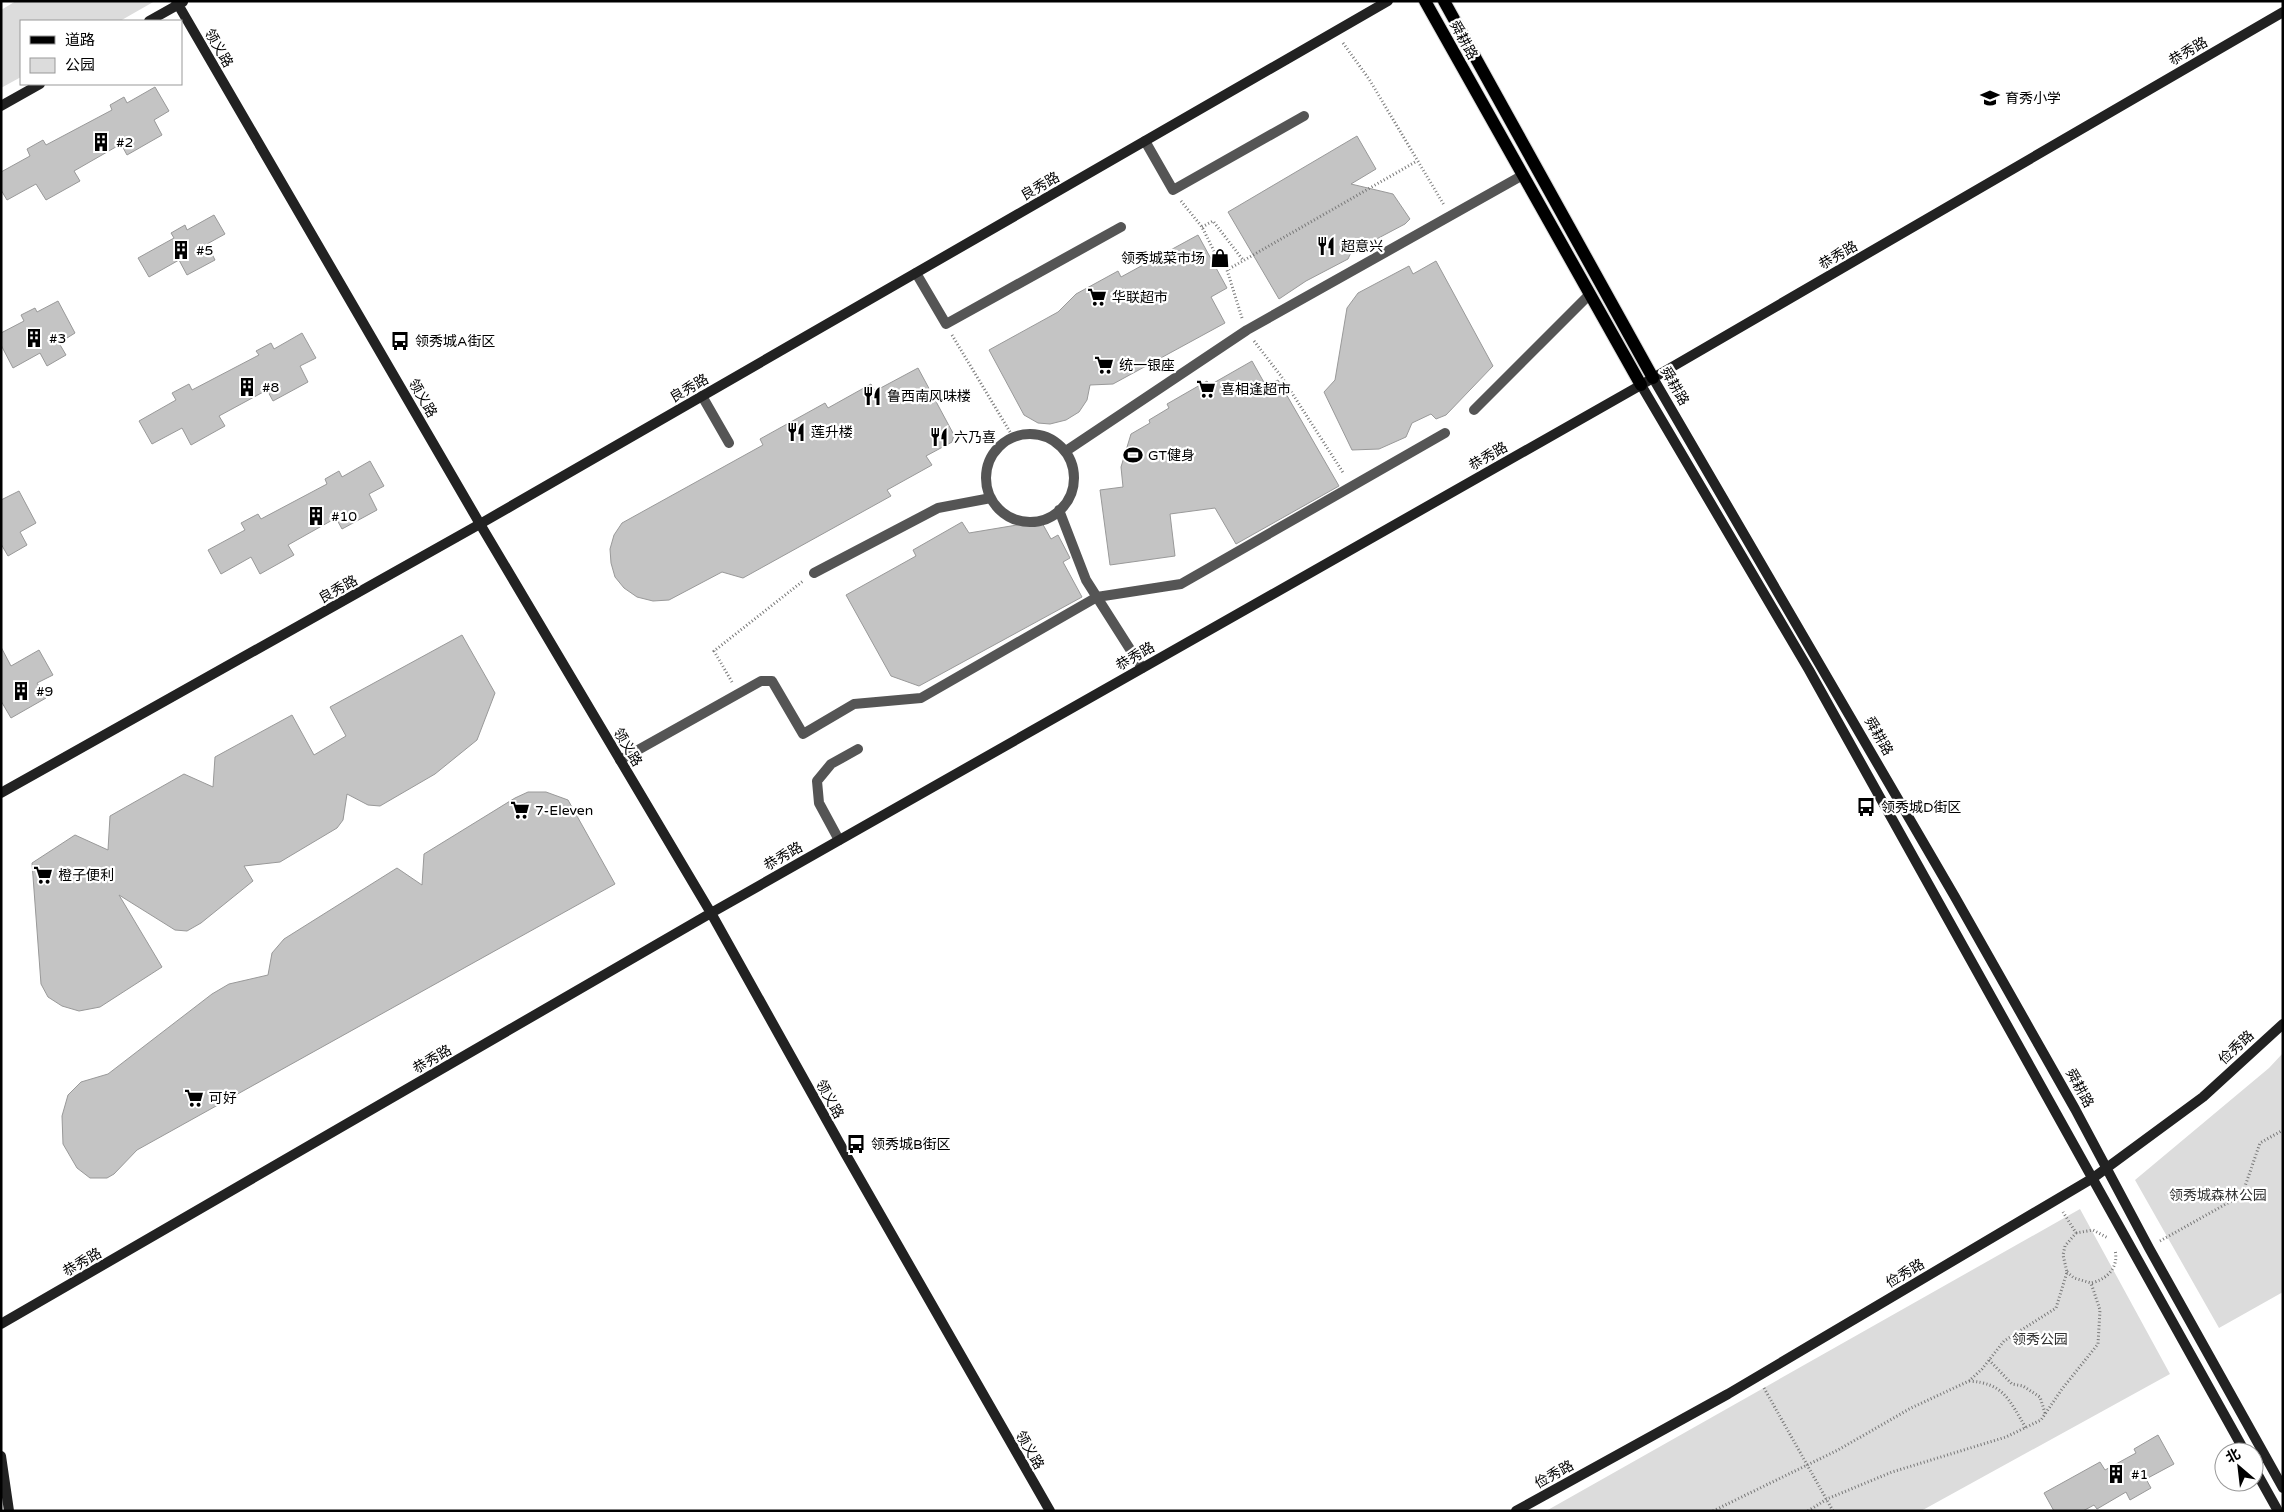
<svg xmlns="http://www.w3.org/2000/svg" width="2284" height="1512" font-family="'Varela Round','Noto Sans SC',sans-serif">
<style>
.green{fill:#dcdcdc}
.building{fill:#c4c4c4;stroke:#999}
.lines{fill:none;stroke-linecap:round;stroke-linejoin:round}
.primary-casing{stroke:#dbdbdb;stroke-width:14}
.path{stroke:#777;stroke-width:3;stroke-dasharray:1 2.5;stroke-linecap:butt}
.lane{stroke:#555;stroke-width:10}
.secondary{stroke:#222;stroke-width:10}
.primary{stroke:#000;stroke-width:12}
.labels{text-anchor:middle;stroke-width:4.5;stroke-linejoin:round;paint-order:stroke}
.street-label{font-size:14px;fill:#000;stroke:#fff}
.poi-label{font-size:14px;fill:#000;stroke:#fff;text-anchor:start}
.park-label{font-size:14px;fill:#333;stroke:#fff}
</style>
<rect width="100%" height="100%" fill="#fff"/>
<path class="green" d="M16,1H155L120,21H21V77L1,88V10Z
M2283,1053V1292L2219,1328L2135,1180L2269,1068Z
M2080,1209L2170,1374L1921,1511H1546Z"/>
<path class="building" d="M155,87L169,111L154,120L162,135L127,155L121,144L74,171L80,181L46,200L36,184L7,200L1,190V172L30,156L27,149L43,140L46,145L112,110L110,105L124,97L127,103Z
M1357,136L1376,169L1351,184L1393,194L1410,219L1405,224L1369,243L1357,240L1348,259L1306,281L1279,299L1228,212Z
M214,215L225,234L207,244L215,260L187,275L179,260L149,277L138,258L174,238L171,233L185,225L187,230Z
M1198,235L1227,288L1211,297L1225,323L1113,384L1090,385L1087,400L1079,412L1066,420L1050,424L1038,423L1024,415L989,350L1058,312L1076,294L1118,271L1121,277Z
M1436,261L1493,366L1446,415L1436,419L1431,414L1412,423L1406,437L1379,449L1352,450L1324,392L1335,380L1347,308L1358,293L1409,266L1413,274Z
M58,301L75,333L59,343L66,355L47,366L40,353L13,368L1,345V333L24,321L21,315L35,308L37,312Z
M302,333L316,358L300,366L308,382L273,401L267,390L219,416L225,426L191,445L182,428L152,444L139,421L176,400L172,393L189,384L192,390L259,355L256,351L271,343L274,349Z
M1252,361L1266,386L1278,380L1339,486L1236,544L1215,508L1170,514L1175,556L1110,565L1100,490L1123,487L1121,467L1131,434L1150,423L1149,420L1169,408L1167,404L1207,381L1210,385Z
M918,368L954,435L952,442L926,456L932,465L887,490L891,496L743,578L722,572L669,600L653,601L637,597L624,588L615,577L611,563L610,549L614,535L622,523L763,445L760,439L825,403L828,408L871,384L875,391Z
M370,461L384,486L369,494L377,510L342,529L336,518L288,545L294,555L260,574L251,557L221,574L208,550L245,530L241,523L258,514L261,519L327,484L325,479L339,471L342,477Z
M19,491L36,523L20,532L27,545L8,556L1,544V500Z
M1041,521L1051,539L1058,535L1070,558L1063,562L1082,597L919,686L891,676L846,595L916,556L913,550L962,522L969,533Z
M462,635L495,693L477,740L435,774L380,806L368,805L347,794L343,820L337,828L280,862L244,866L253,881L201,923L187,931L175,930L119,895L162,967L100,1007L79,1011L62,1006L48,997L41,984L32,863L75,835L108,850L110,816L184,774L213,787L215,757L292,715L314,755L346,736L330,707Z
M1,647L11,666L39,650L53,675L37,683L46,698L11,718L1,701Z
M528,792H546L568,800L615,884L137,1150L114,1174L107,1178H90L77,1168L63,1144L62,1116L68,1095L81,1082L108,1074L212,994L229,984L268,975L272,953L284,939L397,868L422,885L424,854L515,798Z
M2158,1435L2174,1464L2146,1479L2151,1488L2130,1500L2126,1492L2097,1509L2094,1505L2083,1511H2054L2044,1493L2100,1462L2105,1470L2136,1453L2134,1449Z"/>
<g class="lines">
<g class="primary-casing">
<path id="primary" d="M1425,1L1641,385
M1444,1L1653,378"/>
</g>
<path class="path" d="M1343,43L1369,79L1444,205
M1181,201L1202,227L1214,251
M1202,227L1213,221L1243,260
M1242,318L1227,270L1417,161
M952,335L1013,437
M1254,341L1281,376L1344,474
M732,682L714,651L803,581
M2076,1233L2093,1230L2108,1238
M2160,1241L2242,1195L2260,1143L2283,1130
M2067,1272L2074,1278L2091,1283
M1989,1360L2012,1384L2023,1386L2040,1397L2045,1413
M1969,1381C2004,1383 2009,1400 2026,1428
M1764,1388L1833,1511
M1713,1511L1838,1450L1911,1408L1969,1381L1982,1369L2004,1341L2056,1308L2067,1272L2063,1255L2065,1246L2076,1233L2063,1212
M1808,1511L1827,1499L1892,1472L2006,1437L2041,1420L2062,1389L2098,1344L2100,1310L2091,1283C2108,1279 2119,1267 2115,1250"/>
<path class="lane" d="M1145,141L1173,190L1304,116
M916,273L946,324L1121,227
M702,396L729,443
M1474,410L1590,294
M986 478a44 44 0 1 1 88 0a44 44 0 1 1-88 0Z
M1066,451L1247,330L1523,175
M1059,510L1086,580L1142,668
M814,573L938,508L991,498
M620,760L761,681H772L803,734L854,704L921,698L1097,597L1181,584L1445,433
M839,840L819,803L817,781L831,764L858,749"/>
<path class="secondary" d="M176,1L480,524L711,913L845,1153L1050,1511
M149,21L183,2
M1,106L40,84
M1653,378L1955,897L2075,1109L2149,1248L2283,1488
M1641,385L1809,670L2245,1452
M1,793L480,524L1388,1
M1,1324L711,913L1641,385L2283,12
M1,1456L9,1511
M2254,1468L2278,1511
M1516,1511L1728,1394L2093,1178L2203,1097L2283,1024"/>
<use href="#primary" class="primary"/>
</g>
<defs>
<g id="school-bare" transform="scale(1.5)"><path d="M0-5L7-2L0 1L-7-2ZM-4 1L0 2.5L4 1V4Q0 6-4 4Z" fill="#000" stroke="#fff" stroke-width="2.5" paint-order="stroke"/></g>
<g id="building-bare" transform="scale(1.5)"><path d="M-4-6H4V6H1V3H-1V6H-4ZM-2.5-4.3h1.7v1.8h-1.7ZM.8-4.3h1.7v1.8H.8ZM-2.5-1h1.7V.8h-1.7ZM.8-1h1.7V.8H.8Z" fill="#000" stroke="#fff" stroke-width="2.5" paint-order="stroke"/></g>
<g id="restaurant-bare" transform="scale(1.5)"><path d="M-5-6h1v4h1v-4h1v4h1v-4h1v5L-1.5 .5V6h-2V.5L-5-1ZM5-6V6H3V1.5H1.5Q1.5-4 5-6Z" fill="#000" stroke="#fff" stroke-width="2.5" paint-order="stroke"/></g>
<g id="shop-bare" transform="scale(1.5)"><path d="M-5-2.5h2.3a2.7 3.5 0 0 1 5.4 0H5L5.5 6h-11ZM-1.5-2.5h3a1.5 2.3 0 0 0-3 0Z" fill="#000" stroke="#fff" stroke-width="2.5" paint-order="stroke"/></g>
<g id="supermarket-bare" transform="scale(1.5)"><path d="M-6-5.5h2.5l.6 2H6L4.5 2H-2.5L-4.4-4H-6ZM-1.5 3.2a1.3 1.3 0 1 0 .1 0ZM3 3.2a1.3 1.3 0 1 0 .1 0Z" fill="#000" stroke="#fff" stroke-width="2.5" paint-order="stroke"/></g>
<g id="bus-bare" transform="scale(1.5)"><path d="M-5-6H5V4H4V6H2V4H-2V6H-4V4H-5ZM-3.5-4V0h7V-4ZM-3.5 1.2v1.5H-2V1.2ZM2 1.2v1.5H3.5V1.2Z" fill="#000" stroke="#fff" stroke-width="2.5" paint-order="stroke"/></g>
<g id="stadium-bare" transform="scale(1.5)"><path d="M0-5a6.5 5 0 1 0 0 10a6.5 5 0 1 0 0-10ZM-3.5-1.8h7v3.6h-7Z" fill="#000" stroke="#fff" stroke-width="2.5" paint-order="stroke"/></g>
</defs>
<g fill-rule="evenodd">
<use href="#school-bare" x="1990" y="98"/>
<use href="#building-bare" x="101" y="142"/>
<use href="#restaurant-bare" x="1326" y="246"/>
<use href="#building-bare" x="181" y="250"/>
<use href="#shop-bare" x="1220" y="258"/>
<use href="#supermarket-bare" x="1097" y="297"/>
<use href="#building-bare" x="34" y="338"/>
<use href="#bus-bare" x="400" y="341"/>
<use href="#supermarket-bare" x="1104" y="365"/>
<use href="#building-bare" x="247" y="387"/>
<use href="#supermarket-bare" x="1206" y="389"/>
<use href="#restaurant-bare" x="872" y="396"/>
<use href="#restaurant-bare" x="796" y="432"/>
<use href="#restaurant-bare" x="939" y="437"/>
<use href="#stadium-bare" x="1133" y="455"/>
<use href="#building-bare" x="316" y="516"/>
<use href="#building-bare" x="21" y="691"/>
<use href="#bus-bare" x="1866" y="807"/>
<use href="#supermarket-bare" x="520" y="810"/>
<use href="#supermarket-bare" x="43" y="875"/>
<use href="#supermarket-bare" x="194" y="1098"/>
<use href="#bus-bare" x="856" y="1144"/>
<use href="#building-bare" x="2116" y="1474"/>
</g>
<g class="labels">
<g class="street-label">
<text transform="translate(1464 40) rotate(61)" y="5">舜耕路</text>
<text transform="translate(219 48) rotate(60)" y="5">领义路</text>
<text transform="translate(2188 51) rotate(-30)" y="5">恭秀路</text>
<text transform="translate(1040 186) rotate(-30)" y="5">良秀路</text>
<text transform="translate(1838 255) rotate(-30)" y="5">恭秀路</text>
<text transform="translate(1675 386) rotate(60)" y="5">舜耕路</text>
<text transform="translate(689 388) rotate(-30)" y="5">良秀路</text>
<text transform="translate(423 398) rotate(60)" y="5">领义路</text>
<text transform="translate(1488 456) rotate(-30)" y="5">恭秀路</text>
<text transform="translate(338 589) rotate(-29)" y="5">良秀路</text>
<text transform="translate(1135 656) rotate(-30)" y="5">恭秀路</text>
<text transform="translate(1879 736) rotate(60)" y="5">舜耕路</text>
<text transform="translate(628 747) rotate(59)" y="5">领义路</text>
<text transform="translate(783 856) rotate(-30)" y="5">恭秀路</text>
<text transform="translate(2236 1047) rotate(-43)" y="5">俭秀路</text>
<text transform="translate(432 1059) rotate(-30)" y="5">恭秀路</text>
<text transform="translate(2080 1088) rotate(61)" y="5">舜耕路</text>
<text transform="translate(830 1099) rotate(61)" y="5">领义路</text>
<text transform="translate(82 1262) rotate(-30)" y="5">恭秀路</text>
<text transform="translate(1905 1273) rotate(-31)" y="5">俭秀路</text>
<text transform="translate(1030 1450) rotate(60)" y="5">领义路</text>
<text transform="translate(1554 1474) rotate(-29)" y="5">俭秀路</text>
</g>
<g class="poi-label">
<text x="2005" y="103">育秀小学</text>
<text x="116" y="147">#2</text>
<text x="1341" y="251">超意兴</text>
<text x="196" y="255">#5</text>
<text x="1205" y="263" text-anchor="end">领秀城菜市场</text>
<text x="1112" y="302">华联超市</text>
<text x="49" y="343">#3</text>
<text x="415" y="346">领秀城A街区</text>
<text x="1119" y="370">统一银座</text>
<text x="262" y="392">#8</text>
<text x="1221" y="394">喜相逢超市</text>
<text x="887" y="401">鲁西南风味楼</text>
<text x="811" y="437">莲升楼</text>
<text x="954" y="442">六乃喜</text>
<text x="1148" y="460">GT健身</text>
<text x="331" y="521">#10</text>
<text x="36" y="696">#9</text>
<text x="1881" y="812">领秀城D街区</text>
<text x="535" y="815">7-Eleven</text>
<text x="58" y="880">橙子便利</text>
<text x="209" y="1103">可好</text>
<text x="871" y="1149">领秀城B街区</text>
<text x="2131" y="1479">#1</text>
</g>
<g class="park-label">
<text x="2218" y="1200">领秀城森林公园</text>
<text x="2040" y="1344">领秀公园</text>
</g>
</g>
<rect width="2284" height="1512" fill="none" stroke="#000000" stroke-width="5"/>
<rect x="20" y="20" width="162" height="65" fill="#ffffff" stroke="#999999"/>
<rect x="30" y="36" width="25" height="8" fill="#000000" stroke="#999999"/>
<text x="65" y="45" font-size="15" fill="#000000">道路</text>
<rect x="30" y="58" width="25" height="15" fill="#dcdcdc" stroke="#999999"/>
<text x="65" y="70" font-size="15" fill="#000000">公园</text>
<g transform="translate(2239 1467) rotate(332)"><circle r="24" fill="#ffffff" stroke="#999999"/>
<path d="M0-4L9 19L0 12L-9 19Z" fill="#000000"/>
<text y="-8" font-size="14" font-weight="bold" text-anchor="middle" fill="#000000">北</text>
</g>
</svg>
